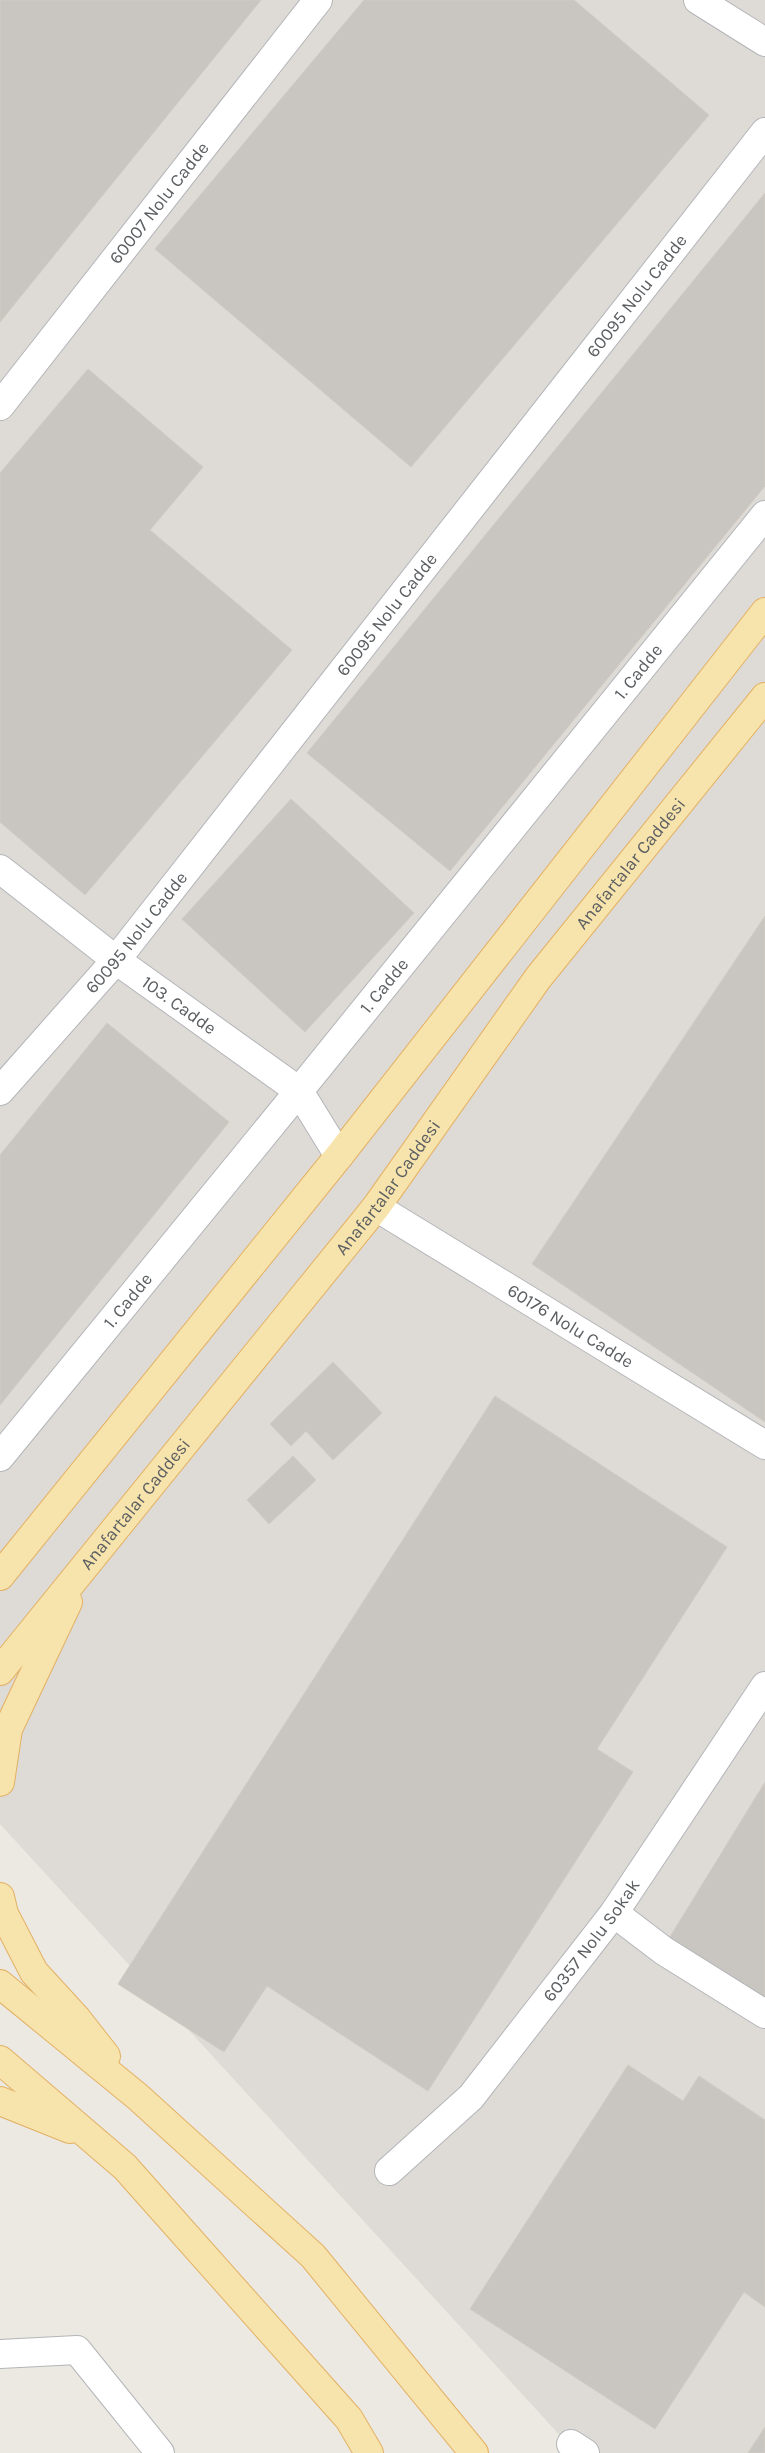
<svg xmlns="http://www.w3.org/2000/svg" width="765" height="2453" font-family="Karla,sans-serif">
<style>
.industrial{fill:#dedbd7}
.building{fill:#c9c6c2;stroke:#d0cac1}
.lines{fill:none;stroke-linecap:round;stroke-linejoin:round}
.minor-casing{stroke:#b3b5b8;stroke-width:30}
.primary-casing{stroke:#e3b164;stroke-width:30}
.minor{stroke:#fff;stroke-width:28}
.primary{stroke:#f7e3ac;stroke-width:28}
.labels{text-anchor:middle;stroke-width:4;stroke-linejoin:round;paint-order:stroke}
.street-label{font-size:18px;fill:#5b5f62;stroke:#fff}
</style>
<rect width="100%" height="100%" fill="#ece9e2"/>
<path class="industrial" d="M0,0H765V2453H576L0,1824Z"/>
<path class="building" d="M0,0H261L0,322Z
M364,0H574L709,115L411,467L155,249Z
M765,193V486L450,871L307,753Z
M88,369L203,467L150,530L292,650L85,895L0,822V473Z
M291,799L414,913L305,1032L182,919Z
M765,916V1422L532,1264Z
M107,1023L229,1122L0,1405V1155Z
M333,1362L382,1413L333,1460L306,1431L291,1446L270,1424Z
M495,1396L727,1547L597,1749L633,1772L428,2091L267,1986L224,2052L118,1984Z
M293,1456L316,1480L269,1524L247,1500Z
M765,1782V2007L665,1945Z
M628,2065L683,2101L699,2076L765,2120V2307L744,2292L655,2429L470,2309Z
M765,2427V2453H748Z"/>
<g class="lines">
<g class="minor-casing">
<g id="minor">
<path d="M698,0L765,42"/>
<path id="s1" d="M0,406L318,0"/>
<path id="s2" d="M0,869L116,960L299,1091L339,1156"/>
<path id="s3" d="M0,1091L116,960L765,132"/>
<path id="s4" d="M376,1207L765,1445"/>
<path id="s5" d="M0,1457L299,1091L765,515"/>
<path d="M614,1913L664,1951L765,2014"/>
<path id="s6" d="M389,2171L471,2097L614,1913L765,1686"/>
<path d="M0,2354L77,2350L160,2453"/>
<path d="M571,2444L585,2453"/>
</g>
</g>
<g class="primary-casing">
<g id="primary">
<path d="M0,1576L339,1156L765,612"/>
<path id="s7" d="M0,1671L376,1207L538,978L765,697"/>
<path d="M0,1782L8,1729L68,1602"/>
<path d="M0,1897L4,1914L34,1972L77,2019L106,2056"/>
<path d="M0,1984L138,2097L313,2256L474,2453"/>
<path d="M0,2060L125,2167L349,2419L369,2453"/>
<path d="M0,2101L70,2129"/>
</g>
</g>
<use href="#minor" class="minor"/>
<use href="#primary" class="primary"/>
</g>
<g class="labels">
<g class="street-label">
<text dy="6" stroke="none"><textPath href="#s1" startOffset="258">60007 Nolu Cadde</textPath></text>
<text dy="6" stroke="none"><textPath href="#s3" startOffset="1019">60095 Nolu Cadde</textPath></text>
<text dy="6" stroke="none"><textPath href="#s3" startOffset="614">60095 Nolu Cadde</textPath></text>
<text dy="6" stroke="none"><textPath href="#s5" startOffset="1012">1. Cadde</textPath></text>
<text dy="6" stroke="none"><textPath href="#s7" startOffset="1025">Anafartalar Caddesi</textPath></text>
<text dy="6" stroke="none"><textPath href="#s3" startOffset="209">60095 Nolu Cadde</textPath></text>
<text dy="6" stroke="none"><textPath href="#s5" startOffset="608">1. Cadde</textPath></text>
<text dy="6" stroke="none"><textPath href="#s2" startOffset="225">103. Cadde</textPath></text>
<text dy="6" stroke="none"><textPath href="#s7" startOffset="620">Anafartalar Caddesi</textPath></text>
<text dy="6" stroke="none"><textPath href="#s5" startOffset="202">1. Cadde</textPath></text>
<text dy="6" stroke="none"><textPath href="#s4" startOffset="228">60176 Nolu Cadde</textPath></text>
<text dy="6" stroke="none"><textPath href="#s7" startOffset="215">Anafartalar Caddesi</textPath></text>
<text dy="6" stroke="none"><textPath href="#s6" startOffset="308">60357 Nolu Sokak</textPath></text>
</g>
</g>
</svg>
